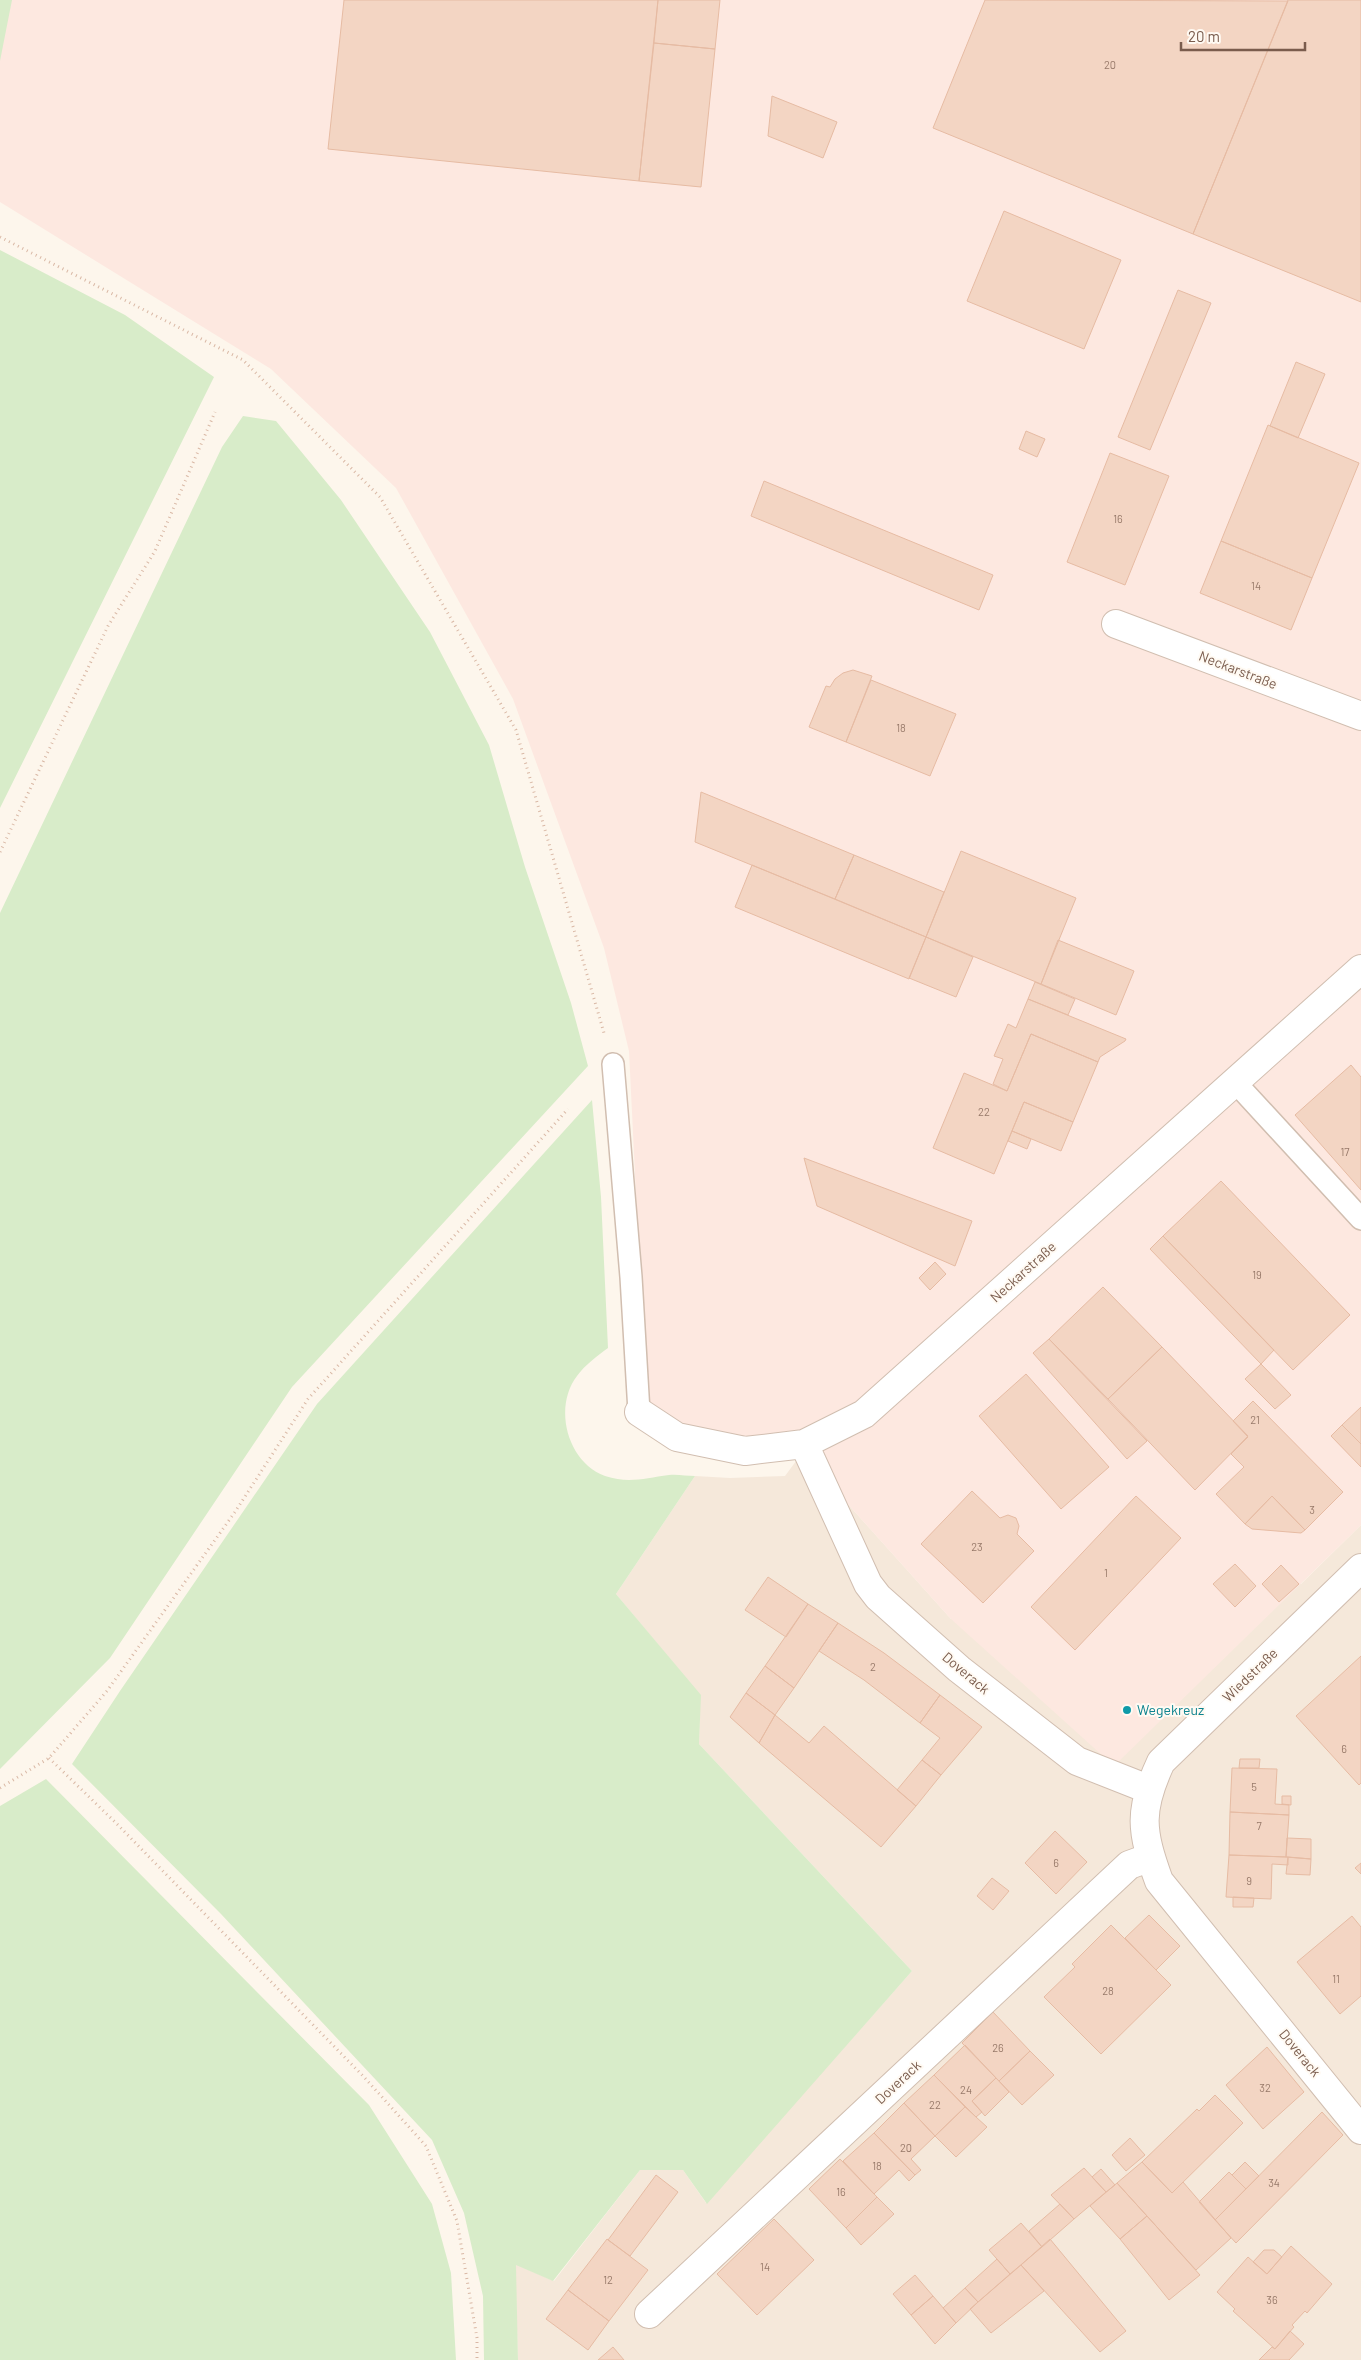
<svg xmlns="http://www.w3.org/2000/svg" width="1361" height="2360" font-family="Barlow,sans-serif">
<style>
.residential{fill:#f5e8da}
.commercial{fill:#fde8e0}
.green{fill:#d8ecc9}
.building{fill:#f3d5c3;stroke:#e6bba3}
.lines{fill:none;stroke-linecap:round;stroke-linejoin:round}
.service-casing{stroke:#d1beb0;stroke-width:24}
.minor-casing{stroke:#d1beb0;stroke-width:30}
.path{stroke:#d9b8a5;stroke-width:3;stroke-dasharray:1 4;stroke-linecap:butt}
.service{stroke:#fff;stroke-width:21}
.minor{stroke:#fff;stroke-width:28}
.culture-dot{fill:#0f9aa8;stroke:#fffaf3;stroke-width:2}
.labels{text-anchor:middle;stroke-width:4;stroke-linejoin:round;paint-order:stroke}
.number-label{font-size:11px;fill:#987a6a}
.street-label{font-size:14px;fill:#7a5c4d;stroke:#fffaf3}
.culture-label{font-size:14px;fill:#0d838f;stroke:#fffaf3;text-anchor:start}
</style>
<rect width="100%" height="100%" fill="#fdf6ec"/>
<path class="residential" d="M802,1453L951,1619L1301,1584L1361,1525V2360H518L515,2264L554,2281L640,2170H683L706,2203L912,1971L699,1744L700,1695L616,1594L695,1476L730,1478L785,1476Z"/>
<path class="commercial" d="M0,0H1361V1525L1114,1766L951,1619L802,1453L644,1426L641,1297L629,1051L604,948L513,699L396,488L271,369L0,202Z"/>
<path class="green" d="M0,0H12L0,61Z
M0,250L125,315L214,377L0,808Z
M243,416L276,421L341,500L430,632L489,745L525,867L571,1003L588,1066L292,1387L110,1658L0,1769V913L222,447Z
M592,1100L601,1197L608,1348C597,1356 585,1365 577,1376C553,1407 567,1462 605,1476C629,1484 645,1478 669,1475C677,1474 687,1476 695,1476L616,1594L701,1695L699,1744L912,1971L707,2204L683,2170H640L553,2281L516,2265L518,2360H484L483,2296L464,2213L432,2140L221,1914L72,1764L120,1691L317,1404Z
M46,1779L369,2105L432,2204L451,2273L456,2360H0V1806Z"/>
<path class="building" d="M344,0H658L639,181L328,149Z
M658,0H720L715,49L654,43Z
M985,0L1288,1L1193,234L933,128Z
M1361,0V302L1193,234L1288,0Z
M654,43L715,49L701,187L639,181Z
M772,96L837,122L823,158L768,136Z
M1004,211L1121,260L1084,349L967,301Z
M1178,290L1211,303L1150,450L1118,437Z
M1296,362L1325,374L1298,438L1270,426Z
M1268,425L1359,463L1312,578L1221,541Z
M1026,431L1045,439L1037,457L1019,449Z
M1110,453L1169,476L1125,585L1067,562Z
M764,481L993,575L979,610L751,516Z
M1221,541L1312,578L1291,630L1200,593Z
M853,670L872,676L846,742L809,727L826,686L830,687L835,679L843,673Z
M871,680L956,714L930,776L846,742Z
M701,792L854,855L835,899L695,842Z
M961,851L1076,898L1041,984L926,937Z
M854,855L944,892L926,937L835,899Z
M752,865L926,937L909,979L735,907Z
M926,937L973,957L956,997L909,978Z
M1058,940L1134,971L1116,1015L1041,984Z
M1035,982L1075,999L1068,1015L1028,999Z
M1028,999L1126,1039L1125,1041L1100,1057L1098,1062L1031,1034L1007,1091L993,1084L1003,1059L994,1056L1008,1024L1016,1028Z
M1031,1034L1098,1062L1073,1122L1024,1102L994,1174L933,1148L964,1073L1007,1091Z
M1351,1065L1361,1077V1190L1295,1115Z
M1024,1102L1073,1122L1061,1151L1012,1131Z
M1012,1131L1031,1139L1027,1149L1008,1141Z
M804,1158L972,1221L955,1266L817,1206Z
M1221,1181L1350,1315L1293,1370L1163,1236Z
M1163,1236L1274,1350L1261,1364L1150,1249Z
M935,1262L946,1274L930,1290L919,1278Z
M1103,1287L1162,1347L1108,1399L1049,1339Z
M1049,1339L1147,1441L1127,1459L1033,1353Z
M1162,1347L1248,1436L1195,1490L1108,1399Z
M1261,1364L1291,1395L1275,1409L1245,1379Z
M1026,1374L1109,1467L1061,1509L979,1416Z
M1253,1401L1343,1492L1305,1530L1272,1496L1245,1524L1216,1494L1244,1467L1231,1454L1248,1437L1233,1421Z
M1361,1407V1444L1342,1425Z
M1342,1425L1361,1444V1467L1331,1436Z
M972,1491L1000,1518L1008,1515L1016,1518L1019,1526L1017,1534L1034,1551L983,1603L921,1544Z
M1136,1496L1181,1538L1075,1650L1031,1607Z
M1272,1496L1305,1530L1301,1533L1252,1529L1245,1524Z
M1235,1564L1256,1586L1235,1607L1213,1584Z
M1281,1565L1299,1584L1279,1602L1262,1584Z
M768,1577L808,1604L786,1637L745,1610Z
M808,1604L838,1623L794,1688L765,1666Z
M838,1623L884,1653L940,1695L920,1723L864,1680L819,1651Z
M1361,1656V1783L1359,1785L1296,1716Z
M765,1666L794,1688L775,1715L746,1693Z
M746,1693L775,1715L759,1743L730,1717Z
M940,1695L982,1727L941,1775L922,1760L940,1738L920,1723Z
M775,1715L809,1743L824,1726L916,1806L881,1847L759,1743Z
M1240,1759H1260L1259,1768H1239Z
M922,1760L941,1775L916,1806L897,1790Z
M1232,1768L1277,1769L1275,1804L1289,1805V1815L1230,1812Z
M1282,1796H1291V1805L1282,1804Z
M1230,1812L1289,1815L1286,1857L1229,1855Z
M1055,1831L1087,1862L1056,1894L1025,1863Z
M1287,1838L1311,1839V1859L1286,1857Z
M1229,1855L1288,1857V1865L1272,1864L1271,1899L1226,1897Z
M1288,1857L1311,1859L1310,1875L1286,1874Z
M1361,1863V1874L1355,1868Z
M992,1878L1009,1891L993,1910L977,1896Z
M1233,1897L1254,1898L1253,1907H1233Z
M1149,1915L1180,1946L1156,1970L1125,1938Z
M1352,1916L1361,1927V1996L1340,2014L1297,1962Z
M1111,1925L1171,1985L1101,2054L1044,1997L1075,1967L1072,1964Z
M993,2012L1030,2051L999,2081L962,2043Z
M965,2045L996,2078L972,2101L982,2112L976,2117L934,2075Z
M1267,2047L1304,2092L1263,2129L1226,2085Z
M1030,2051L1054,2075L1022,2105L999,2081Z
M934,2075L965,2107L935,2136L904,2103Z
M996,2078L1009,2092L985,2116L972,2101Z
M1215,2095L1243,2123L1172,2193L1142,2162L1197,2109L1199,2111Z
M904,2103L935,2136L911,2159L921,2170L915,2175L874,2133Z
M965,2107L987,2127L956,2157L935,2136Z
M1322,2112L1343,2135L1236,2243L1215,2220Z
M874,2133L915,2175L909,2181L899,2170L874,2194L843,2161Z
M1130,2138L1145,2155L1126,2171L1112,2155Z
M840,2159L877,2197L846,2228L809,2189Z
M1142,2162L1172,2193L1183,2182L1231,2238L1196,2270L1117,2183Z
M1245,2162L1259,2176L1246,2189L1232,2175Z
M1084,2168L1106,2192L1074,2219L1051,2195Z
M1101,2169L1115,2185L1106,2192L1092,2177Z
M1229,2172L1246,2189L1215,2220L1199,2202Z
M656,2175L678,2192L630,2256L608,2240Z
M1117,2183L1147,2216L1120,2239L1090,2206Z
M877,2197L894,2214L861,2245L846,2228Z
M1060,2204L1074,2219L1042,2247L1029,2231Z
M1147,2216L1200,2275L1169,2300L1120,2239Z
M774,2219L814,2260L757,2315L717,2274Z
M1021,2223L1042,2247L1010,2274L989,2250Z
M607,2239L648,2270L609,2321L568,2290Z
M1050,2239L1126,2331L1100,2352L1021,2265Z
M1291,2246L1332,2284L1307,2313L1305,2311L1292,2325L1294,2327L1275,2349L1233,2311L1235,2309L1217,2292L1248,2257L1267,2274Z
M1264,2250H1274L1282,2257L1267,2274L1253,2262Z
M997,2259L1010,2274L978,2302L965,2288Z
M1021,2265L1044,2291L991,2333L970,2309Z
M915,2275L933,2296L911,2315L893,2294Z
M965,2288L978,2302L956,2323L943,2308Z
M568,2290L609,2321L588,2350L546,2319Z
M933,2296L956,2323L935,2344L911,2315Z
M1290,2331L1304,2344L1289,2360H1259L1272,2347L1275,2349Z
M613,2347L624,2360H598Z"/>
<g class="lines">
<g class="service-casing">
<path id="service" d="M613,1064L631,1277L639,1412
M1235,1082L1361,1219"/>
</g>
<g class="minor-casing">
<path id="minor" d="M1116,624L1361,716
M639,1412L677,1437L745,1451L804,1444L864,1414L1361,969
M804,1444L868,1584L878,1597L959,1669L1077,1761L1148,1789
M1361,1568L1161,1762C1138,1811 1141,1831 1159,1881L1361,2130
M649,2314L1129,1865L1151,1857"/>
</g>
<path class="path" d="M0,237L243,360L380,497L516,730L604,1033
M0,852L108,626L155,551L215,412
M49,1758L117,1824L364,2077L426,2146L457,2221L477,2338V2360
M0,1788L49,1758L107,1691L235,1512L308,1399L568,1109"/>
<use href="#service" class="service"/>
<use href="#minor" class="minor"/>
</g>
<circle class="culture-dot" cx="1127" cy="1710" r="5"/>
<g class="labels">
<g class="number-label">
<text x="1110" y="69">20</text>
<text x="1118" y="523">16</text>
<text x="1256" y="590">14</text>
<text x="901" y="732">18</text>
<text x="984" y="1116">22</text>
<text x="1345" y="1156">17</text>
<text x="1257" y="1279">19</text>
<text x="1255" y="1424">21</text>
<text x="1312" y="1514">3</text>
<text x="977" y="1551">23</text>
<text x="1106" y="1577">1</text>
<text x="873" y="1671">2</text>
<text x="1344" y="1753">6</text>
<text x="1254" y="1791">5</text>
<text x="1259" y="1830">7</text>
<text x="1056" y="1867">6</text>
<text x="1249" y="1885">9</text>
<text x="1336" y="1983">11</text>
<text x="1108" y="1995">28</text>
<text x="998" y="2052">26</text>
<text x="1265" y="2092">32</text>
<text x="966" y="2094">24</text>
<text x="935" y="2109">22</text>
<text x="906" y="2152">20</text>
<text x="877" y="2170">18</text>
<text x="1274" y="2187">34</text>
<text x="841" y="2196">16</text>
<text x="765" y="2271">14</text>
<text x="608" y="2284">12</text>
<text x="1272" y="2304">36</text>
</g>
<g class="street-label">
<text transform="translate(1238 670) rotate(21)" y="5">Neckarstraße</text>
<text transform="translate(1023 1272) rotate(-42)" y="5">Neckarstraße</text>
<text transform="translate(966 1673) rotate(40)" y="5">Doverack</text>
<text transform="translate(1250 1675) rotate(-44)" y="5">Wiedstraße</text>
<text transform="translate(1300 2053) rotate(51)" y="5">Doverack</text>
<text transform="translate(898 2082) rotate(-43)" y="5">Doverack</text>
</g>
<g class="culture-label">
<text x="1137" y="1715">Wegekreuz</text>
</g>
</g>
<path d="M1181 42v8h124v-8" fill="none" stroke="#7a5c4d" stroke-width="2.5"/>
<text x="1188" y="42" font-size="15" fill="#7a5c4d" stroke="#fffaf3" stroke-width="4" paint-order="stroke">20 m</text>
</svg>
